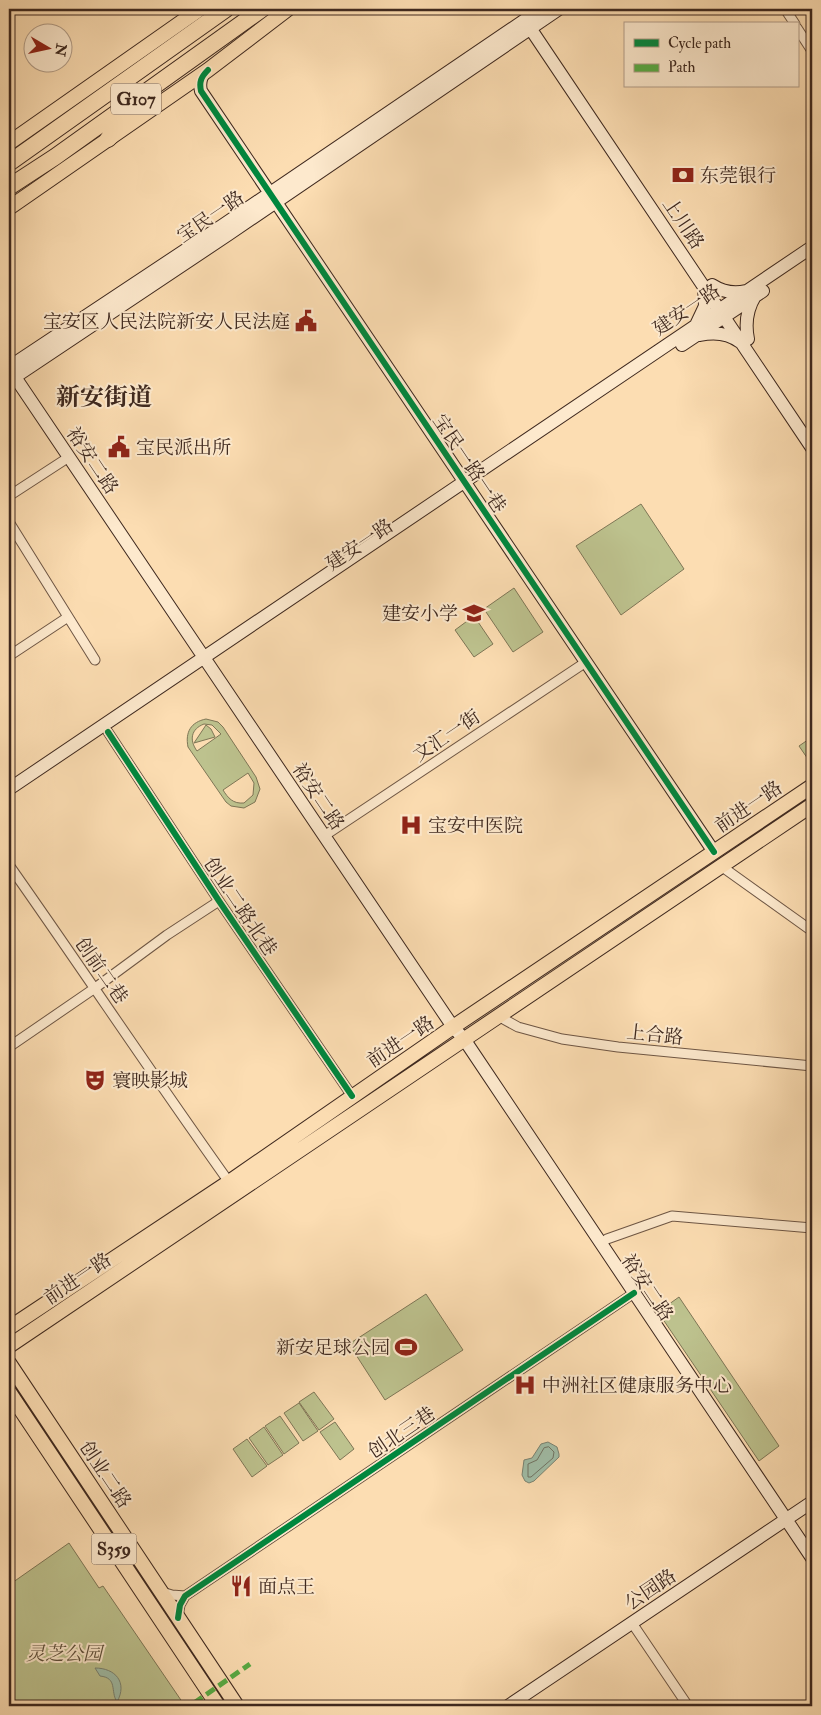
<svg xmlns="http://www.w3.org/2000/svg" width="821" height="1715" font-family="'IM FELL Double Pica','Noto Serif SC',serif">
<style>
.green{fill:#bdc28e;stroke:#7e7656;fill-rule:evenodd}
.water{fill:#a0bda7;stroke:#798271}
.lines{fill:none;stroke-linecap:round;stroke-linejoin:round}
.shore{stroke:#707363;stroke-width:1}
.street-casing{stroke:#6e5644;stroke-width:11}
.secondary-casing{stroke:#3f291f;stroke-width:14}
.primary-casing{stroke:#3f291f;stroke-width:16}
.highway-casing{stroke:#3f291f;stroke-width:18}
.street{stroke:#fde9cd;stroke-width:9}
.secondary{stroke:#fde9cd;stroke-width:12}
.primary{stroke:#fcddb2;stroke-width:14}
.highway{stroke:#fcddb2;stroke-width:16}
.quiet{stroke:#56ab43;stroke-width:5;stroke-dasharray:10 5;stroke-linecap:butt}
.cycleway-casing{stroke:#fde9cd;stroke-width:9}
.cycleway{stroke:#00873e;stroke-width:6}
.labels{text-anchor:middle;stroke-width:4;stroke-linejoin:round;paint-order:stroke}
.shield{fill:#fde9cd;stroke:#786353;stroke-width:1}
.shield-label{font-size:18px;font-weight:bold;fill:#3f291f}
.poi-label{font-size:19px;fill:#3f291f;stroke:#fde9cd;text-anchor:start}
.street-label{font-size:19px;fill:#3f291f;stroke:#fde9cd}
.park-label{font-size:19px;font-style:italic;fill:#5e4f3b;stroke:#fde9cd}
.district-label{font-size:24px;font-weight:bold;fill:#3f291f;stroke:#fde9cd}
</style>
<rect width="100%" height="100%" fill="#fcddb2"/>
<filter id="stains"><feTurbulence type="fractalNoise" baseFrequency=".004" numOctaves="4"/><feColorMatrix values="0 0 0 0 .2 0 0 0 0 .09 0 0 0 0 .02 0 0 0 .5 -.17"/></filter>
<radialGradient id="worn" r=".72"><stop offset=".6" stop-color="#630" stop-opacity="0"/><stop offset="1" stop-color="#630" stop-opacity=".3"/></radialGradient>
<path class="green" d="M641,504L684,569L621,615L576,546Z
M514,588L543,632L513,652L484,609Z
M474,616L493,644L474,657L455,630Z
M206,719L218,722L223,727L256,777L260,789L255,802L244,808L231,806L226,802L188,747C185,732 191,722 206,719ZM204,724L212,725L221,734L197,751C189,740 191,729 204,724ZM248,773L254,783L253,795L244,803C233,804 228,798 223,790Z
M206,725L211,729L215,737L194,743Z
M812,737V765L799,746Z
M426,1294L463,1350L385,1400L349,1344Z
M679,1297L779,1446L759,1461L658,1312Z
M314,1392L334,1419L319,1430L299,1402Z
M299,1403L318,1431L303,1441L284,1413Z
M280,1416L299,1443L284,1454L265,1426Z
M335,1422L354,1449L340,1460L320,1432Z
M264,1427L283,1455L268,1465L249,1438Z
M247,1439L267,1466L252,1477L233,1449Z
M69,1543L99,1588L103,1586L185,1706H9V1585Z"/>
<path class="water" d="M548,1442L557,1447L559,1454V1457L534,1481L529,1483L525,1481L522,1475L524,1460L532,1458L541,1444Z
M95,1668C115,1668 128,1682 117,1702C110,1691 118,1678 100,1676Z"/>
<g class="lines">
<path class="shore" d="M549,1447L554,1452L553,1458L531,1477H528V1464L537,1460L544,1448Z"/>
<g class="street-casing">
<path id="street" d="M785,9L795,24
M797,28L812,51
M9,496L69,457
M9,522L95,660
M9,656L68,617
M108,732L219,901L352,1096
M324,836L586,662
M9,865C83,970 154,1077 229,1182
M721,866L812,931
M498,1016L518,1027L562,1039L618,1047L812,1066
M9,1047L95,988L167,935L219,901
M601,1243L607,1239L672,1216L812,1228
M162,1592L172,1595L185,1596
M178,1617L180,1605L185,1596L634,1293
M632,1623L688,1706"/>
</g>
<g class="secondary-casing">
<path id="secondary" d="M526,22L812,448
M206,71C200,77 199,83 201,91L714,852
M712,285C723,292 734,294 746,291
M696,325L705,306L704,287
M700,335C714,332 728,333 740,342
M748,339C745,324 747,309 755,296
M682,345L763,291
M11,365L10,370L19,383L453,1027L464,1039L812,1558
M9,367L223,225L541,9
M9,381L229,234L559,9
M9,789L812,247
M508,1706L812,1502"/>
</g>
<g class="primary-casing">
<path id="primary" d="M9,143L200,9
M9,208L208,70L288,9
M9,1328L229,1182L453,1027L812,786
M9,1346L812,805
M9,1363L237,1706
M9,1392L218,1706"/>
</g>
<g class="highway-casing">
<path id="highway" d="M108,139L140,104
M9,163L226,9
M9,187L55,157L262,9"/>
</g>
<use href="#street" class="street"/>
<use href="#secondary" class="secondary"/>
<use href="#primary" class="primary"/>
<use href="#highway" class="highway"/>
<path class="quiet" d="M194,1703L250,1664"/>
<g class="cycleway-casing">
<path id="cycleway" d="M208,70C201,77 199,82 201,91L714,852
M108,732L219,901L352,1096
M178,1618L180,1605L185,1596L634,1293"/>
</g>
<use href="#cycleway" class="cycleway"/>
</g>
<defs>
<g id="bank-bare" transform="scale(1.725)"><path d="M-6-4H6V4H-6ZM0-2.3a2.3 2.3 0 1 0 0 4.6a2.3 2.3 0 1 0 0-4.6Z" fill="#8f2418" stroke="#fde9cd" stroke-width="2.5" paint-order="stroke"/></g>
<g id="civic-bare" transform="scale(1.725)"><path d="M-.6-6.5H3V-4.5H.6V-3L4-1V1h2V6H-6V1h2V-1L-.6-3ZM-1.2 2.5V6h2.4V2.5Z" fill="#8f2418" stroke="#fde9cd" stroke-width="2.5" paint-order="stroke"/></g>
<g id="school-bare" transform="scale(1.725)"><path d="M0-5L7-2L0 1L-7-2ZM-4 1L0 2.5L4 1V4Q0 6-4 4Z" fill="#8f2418" stroke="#fde9cd" stroke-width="2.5" paint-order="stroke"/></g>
<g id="hospital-bare" transform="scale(1.725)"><path d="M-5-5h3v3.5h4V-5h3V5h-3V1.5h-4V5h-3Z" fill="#8f2418" stroke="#fde9cd" stroke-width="2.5" paint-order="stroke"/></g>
<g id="theatre-bare" transform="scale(1.725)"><path d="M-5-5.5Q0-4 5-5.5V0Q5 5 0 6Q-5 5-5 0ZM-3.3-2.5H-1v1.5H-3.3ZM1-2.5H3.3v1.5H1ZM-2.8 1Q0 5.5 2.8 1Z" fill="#8f2418" stroke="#fde9cd" stroke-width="2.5" paint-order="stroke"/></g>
<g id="stadium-bare" transform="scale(1.725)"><path d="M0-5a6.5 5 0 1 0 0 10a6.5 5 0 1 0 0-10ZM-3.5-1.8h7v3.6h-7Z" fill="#8f2418" stroke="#fde9cd" stroke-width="2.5" paint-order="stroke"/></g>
<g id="restaurant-bare" transform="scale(1.725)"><path d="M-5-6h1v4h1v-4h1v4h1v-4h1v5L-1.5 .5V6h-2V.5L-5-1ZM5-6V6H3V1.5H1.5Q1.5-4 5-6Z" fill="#8f2418" stroke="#fde9cd" stroke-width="2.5" paint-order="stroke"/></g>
</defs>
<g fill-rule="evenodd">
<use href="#bank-bare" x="683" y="175"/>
<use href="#civic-bare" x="306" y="321"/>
<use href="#civic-bare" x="119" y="447"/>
<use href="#school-bare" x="474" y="613"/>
<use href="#hospital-bare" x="411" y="825"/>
<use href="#theatre-bare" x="95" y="1080"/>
<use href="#stadium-bare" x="406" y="1347"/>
<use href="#hospital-bare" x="525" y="1385"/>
<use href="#restaurant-bare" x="241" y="1586"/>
</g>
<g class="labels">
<g class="shield">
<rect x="111" y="83.5" width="50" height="31" rx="4"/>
<rect x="91.5" y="1533.5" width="45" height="31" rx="4"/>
</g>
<g class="shield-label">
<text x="136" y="105">G107</text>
<text x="114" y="1555">S359</text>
</g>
<g class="poi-label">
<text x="700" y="182">东莞银行</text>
<text x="290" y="328" text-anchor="end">宝安区人民法院新安人民法庭</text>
<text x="136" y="454">宝民派出所</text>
<text x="458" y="620" text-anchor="end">建安小学</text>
<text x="428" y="832">宝安中医院</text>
<text x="112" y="1087">寰映影城</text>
<text x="390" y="1354" text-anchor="end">新安足球公园</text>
<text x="542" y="1392">中洲社区健康服务中心</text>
<text x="258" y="1593">面点王</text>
</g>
<g class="street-label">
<text transform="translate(210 216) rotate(-34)" y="7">宝民一路</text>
<text transform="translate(684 223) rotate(56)" y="7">上川路</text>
<text transform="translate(686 309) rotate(-34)" y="7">建安一路</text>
<text transform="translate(93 460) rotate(56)" y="7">裕安二路</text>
<text transform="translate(470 463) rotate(56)" y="7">宝民一路一巷</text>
<text transform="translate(359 544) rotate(-34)" y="7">建安一路</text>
<text transform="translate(446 735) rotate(-34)" y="7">文汇一街</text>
<text transform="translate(319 796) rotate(56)" y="7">裕安二路</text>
<text transform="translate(748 806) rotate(-34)" y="7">前进一路</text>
<text transform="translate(241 906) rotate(56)" y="7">创业二路北巷</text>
<text transform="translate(102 970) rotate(55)" y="7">创前二巷</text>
<text transform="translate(655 1034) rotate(6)" y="7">上合路</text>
<text transform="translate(400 1041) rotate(-34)" y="7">前进一路</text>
<text transform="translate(77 1278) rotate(-34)" y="7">前进一路</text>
<text transform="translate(648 1287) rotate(56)" y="7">裕安二路</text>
<text transform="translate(401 1432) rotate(-34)" y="7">创北三巷</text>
<text transform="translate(106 1474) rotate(56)" y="7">创业二路</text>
<text transform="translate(650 1589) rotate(-34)" y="7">公园路</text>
</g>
<g class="park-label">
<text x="64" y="1660">灵芝公园</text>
</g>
<g class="district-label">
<text x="104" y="405">新安街道</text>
</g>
</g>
<rect width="821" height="1715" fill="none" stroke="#fcddb2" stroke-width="30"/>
<rect x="10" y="10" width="801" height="1695" fill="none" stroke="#3f291f" stroke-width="2.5"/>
<rect x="15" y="15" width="791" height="1685" fill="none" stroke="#3f291f"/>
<rect x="624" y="22" width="175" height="65" fill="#fde9cd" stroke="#b19c87"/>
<rect x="634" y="39" width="25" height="8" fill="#00873e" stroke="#b19c87"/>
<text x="668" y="48" font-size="15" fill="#3f291f">Cycle path</text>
<rect x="634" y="64" width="25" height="8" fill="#56ab43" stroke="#b19c87"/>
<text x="668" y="72" font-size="15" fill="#3f291f">Path</text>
<g transform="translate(48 48) rotate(99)"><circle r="24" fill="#fde9cd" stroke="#b19c87"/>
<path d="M0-4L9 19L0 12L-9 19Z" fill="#8f2418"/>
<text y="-8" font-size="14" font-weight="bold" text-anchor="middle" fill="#3f291f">N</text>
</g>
<rect width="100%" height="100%" filter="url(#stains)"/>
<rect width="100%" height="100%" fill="url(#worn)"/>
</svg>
